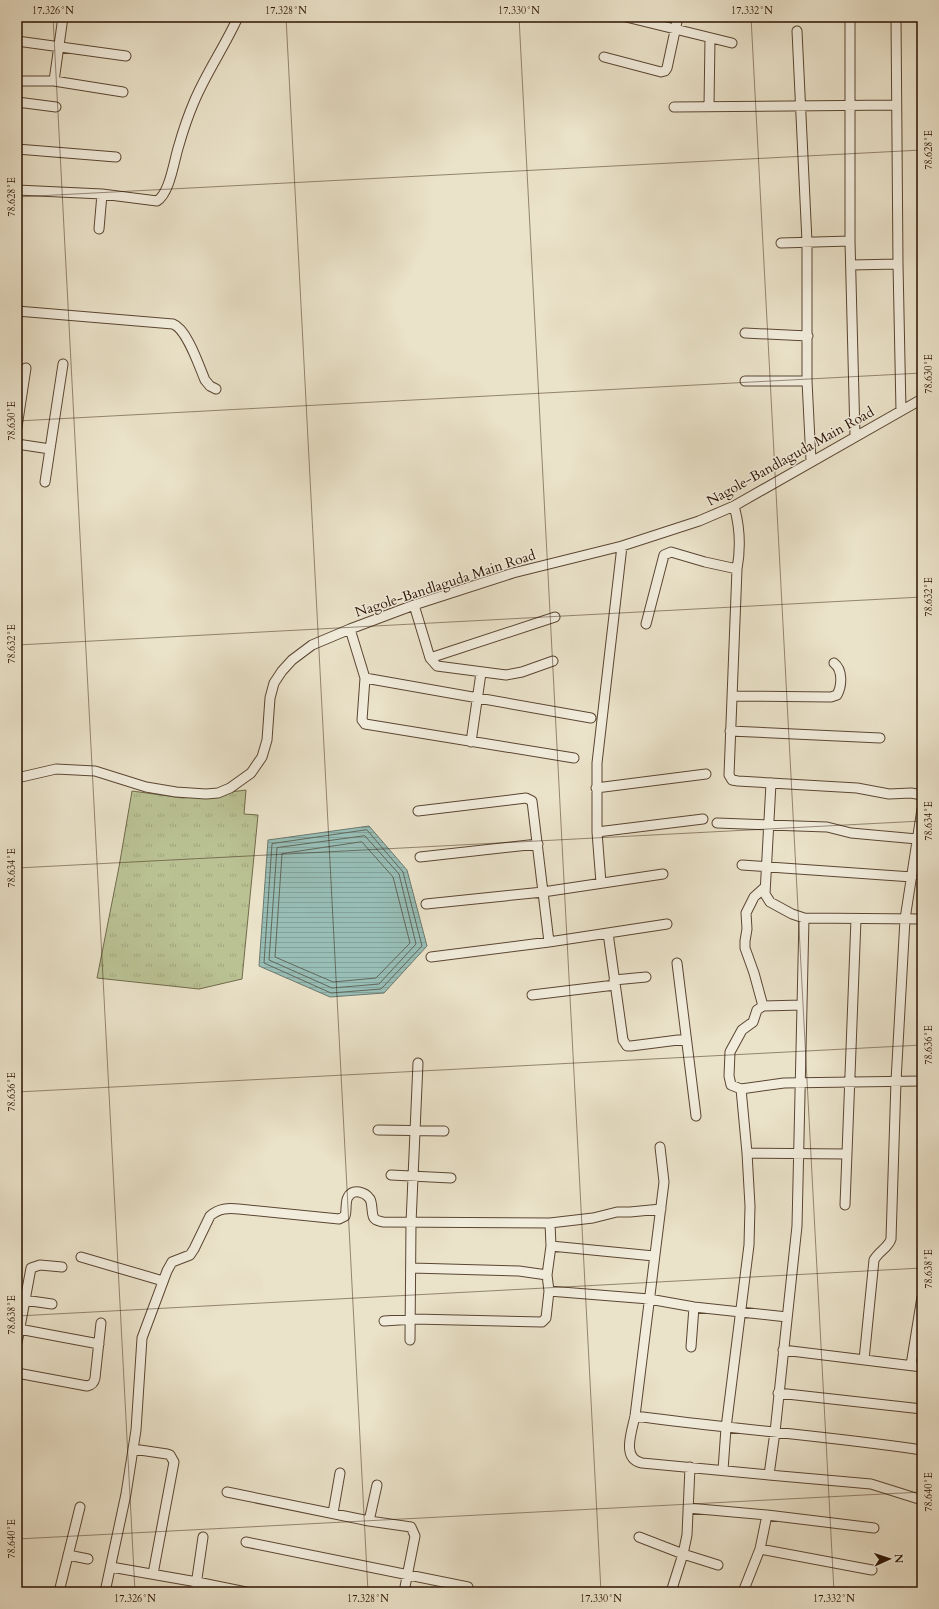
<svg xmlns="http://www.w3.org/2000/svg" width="939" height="1609" font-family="Cardo,serif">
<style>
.grass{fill:url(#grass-tufts);stroke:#726a4a}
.water{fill:url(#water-rules);stroke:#6c796d}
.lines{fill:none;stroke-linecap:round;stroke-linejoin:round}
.shore{stroke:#62685b;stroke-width:1}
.minor-casing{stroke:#5b4632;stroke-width:11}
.minor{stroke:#f1ecdc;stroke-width:9}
.ticks{fill:none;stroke:#2b1200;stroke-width:1;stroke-opacity:0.45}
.labels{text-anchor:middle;stroke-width:3;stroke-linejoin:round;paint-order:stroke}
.street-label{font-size:14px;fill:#2b1200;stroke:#f1ecdc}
.neatline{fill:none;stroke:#2b1200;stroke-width:1.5}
.ticks-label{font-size:10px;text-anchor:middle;fill:#2b1200}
</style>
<defs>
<pattern id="grass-tufts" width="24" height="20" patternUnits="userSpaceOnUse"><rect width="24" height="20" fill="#bac294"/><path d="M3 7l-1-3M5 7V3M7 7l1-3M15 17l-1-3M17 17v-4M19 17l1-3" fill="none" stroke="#a0a67e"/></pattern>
<pattern id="water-rules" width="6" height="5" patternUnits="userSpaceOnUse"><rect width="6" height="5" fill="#98beb6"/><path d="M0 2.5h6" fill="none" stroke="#83a29b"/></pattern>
</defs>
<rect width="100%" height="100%" fill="#eae2c9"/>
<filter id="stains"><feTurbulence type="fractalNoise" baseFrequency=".005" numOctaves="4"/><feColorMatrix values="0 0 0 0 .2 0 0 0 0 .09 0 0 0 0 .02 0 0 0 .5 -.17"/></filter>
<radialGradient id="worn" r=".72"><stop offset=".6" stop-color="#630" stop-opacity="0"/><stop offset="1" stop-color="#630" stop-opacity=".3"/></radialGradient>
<path class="grass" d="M246,790L244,814L258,815L242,979L199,989L97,978L119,867L132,791L183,798Z"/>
<path class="water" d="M369,826L407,870L427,946L384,993L330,997L259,966L268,840Z"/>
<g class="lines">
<path class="shore" d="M367,830L403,872L422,946L381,989L331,993L264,963L272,844Z
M365,836L399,874L416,944L379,984L332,988L269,960L277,848Z
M362,842L393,877L410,943L376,978L333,982L275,957L282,854Z"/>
<g class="minor-casing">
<path id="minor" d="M626,17L732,43
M850,17V241L855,436
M896,17L898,264L901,411
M797,31L807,242V381L811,461
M17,41L126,56
M604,57L661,72L665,71L667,68L678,17
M17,81H54L123,92
M54,81L63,17
M17,102L56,107
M709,106L710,38
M674,107L896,105
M17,149L116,157
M17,190L102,194L157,201C170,193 174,160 179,145C183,131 188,116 194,102C206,73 225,46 238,17
M99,229L102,194
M781,243L850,241
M851,265L898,264
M17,311L173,324C187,329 199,366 205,380L210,386L216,389
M745,333L808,336
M745,381H807
M17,427L26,368
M17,444L50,449L45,482
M50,449L63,364
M734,506C740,527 741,547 737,569L729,775L732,780L738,781L857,788L889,794L911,793L922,795
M414,605L430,658L437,666L506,675L522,672L553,661
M646,624L664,555L671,552L705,562L737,569
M350,629L365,678L362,720L365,724L574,758
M430,658L555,617
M365,678L591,718
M732,696L831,697L837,695C842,686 843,670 834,663
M730,731L880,738
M471,742L481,673
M17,778L56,769L95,771L146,787L176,792L206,794L218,793L230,788L251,773L262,757L267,740L270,698L274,683L282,671L292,660L312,645L350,629L414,605L513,573L622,546L699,521L734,506L922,399
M771,783L765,894L770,902L792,914L804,918L922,919
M596,788L706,774
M418,811L526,798L532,801L549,942
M717,823L827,827L851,833L917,839
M597,832L703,819
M420,857L538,844
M742,865L912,877
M601,883L597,832V763L622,546
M426,904L543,892L663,874
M608,933L623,1040L627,1046H631L686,1039
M431,957L549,942L667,924
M677,963L696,1116
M614,980L646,977
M532,995L615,985
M763,1006L754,973L745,948V941L747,929L746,913L754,897L765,887
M741,1089L731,1085L729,1076L730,1052L742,1030L753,1022L757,1010L763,1006L802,1005
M378,1130L444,1131
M660,1147L664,1182L635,1416C632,1431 621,1459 642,1463L769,1475L775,1432L797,1226L804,918
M747,1153L846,1154
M391,1175L451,1178
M845,1205L856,919
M551,1246L654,1256
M81,1257L163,1281
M412,1268L519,1271L547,1275
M549,1291L649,1299L694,1307L787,1317
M17,1299L52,1304
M384,1321L414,1319L542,1322L546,1318L549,1291L547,1275L551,1246L550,1223
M19,1329L99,1344
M410,1340L411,1223L418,1063
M17,1343L31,1268L40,1265L62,1267
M691,1347L694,1307
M783,1350L922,1367
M864,1360L874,1260C879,1251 888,1248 891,1239L896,1081L905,919L922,809
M911,1365L922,1297
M17,1373L87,1386C92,1385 94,1383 95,1378L101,1323
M778,1393L922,1409
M635,1416C731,1429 827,1436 922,1450
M133,1449L167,1454L170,1455L174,1462L153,1574
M723,1470L726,1428L749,1245L750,1206L747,1153L741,1089L784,1083L922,1081
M769,1475L871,1484L922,1500
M227,1492L369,1521L411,1527L415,1536L404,1592
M688,1508L767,1515L874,1528
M333,1513L340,1473
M369,1521L377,1485
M639,1537L683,1554L718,1565
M246,1542L468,1587
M760,1549L872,1570
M68,1555L88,1559
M111,1567L197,1582L246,1592
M17,1591L20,1592
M59,1592L80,1507
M105,1592L126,1494L136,1430L142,1338L167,1271L172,1262L190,1255L194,1249L210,1216C219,1208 228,1208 239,1209L339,1219L345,1216C347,1210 345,1202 348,1197C353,1188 365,1192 370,1199C373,1205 371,1213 374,1218C376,1221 380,1221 383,1222L550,1223L593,1218L617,1212H630L661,1209
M195,1592L203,1537
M671,1592L683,1554L687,1535L690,1467
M743,1592L760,1549L767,1515"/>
</g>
<use href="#minor" class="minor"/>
</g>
<path class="ticks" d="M53,17L135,1592M286,17L368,1592M519,17L601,1592M751,17L834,1592M17,197L922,150M17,421L922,373M17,645L922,597M17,868L922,821M17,1092L922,1045M17,1316L922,1268M17,1539L922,1492"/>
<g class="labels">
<g class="street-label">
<text transform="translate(790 456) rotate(-29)" y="5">Nagole-Bandlaguda Main Road</text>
<text transform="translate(445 583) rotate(-18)" y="5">Nagole-Bandlaguda Main Road</text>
</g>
</g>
<rect width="939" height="1609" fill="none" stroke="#eae2c9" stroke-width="44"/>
<g transform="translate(889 1559) rotate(87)" stroke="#f1ecdc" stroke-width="3" paint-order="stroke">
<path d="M0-3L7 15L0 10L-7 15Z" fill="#2b1200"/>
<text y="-6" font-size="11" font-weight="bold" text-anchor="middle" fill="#2b1200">N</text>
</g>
<rect x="22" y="22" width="895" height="1565" class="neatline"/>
<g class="ticks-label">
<text x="53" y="14">17.326°N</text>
<text x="286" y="14">17.328°N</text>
<text x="519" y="14">17.330°N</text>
<text x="752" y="14">17.332°N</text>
<text transform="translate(928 150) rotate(-90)" y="4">78.628°E</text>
<text transform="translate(11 197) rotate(-90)" y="4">78.628°E</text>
<text transform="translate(928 374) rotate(-90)" y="4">78.630°E</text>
<text transform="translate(11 421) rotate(-90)" y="4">78.630°E</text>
<text transform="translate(928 597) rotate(-90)" y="4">78.632°E</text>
<text transform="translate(11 644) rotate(-90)" y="4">78.632°E</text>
<text transform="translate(928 821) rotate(-90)" y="4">78.634°E</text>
<text transform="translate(11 868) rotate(-90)" y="4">78.634°E</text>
<text transform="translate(928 1045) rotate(-90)" y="4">78.636°E</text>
<text transform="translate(11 1092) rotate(-90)" y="4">78.636°E</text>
<text transform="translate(928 1269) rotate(-90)" y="4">78.638°E</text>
<text transform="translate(11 1315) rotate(-90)" y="4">78.638°E</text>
<text transform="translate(928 1492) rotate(-90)" y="4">78.640°E</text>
<text transform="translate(11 1539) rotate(-90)" y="4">78.640°E</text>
<text x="135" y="1602">17.326°N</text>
<text x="368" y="1602">17.328°N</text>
<text x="601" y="1602">17.330°N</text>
<text x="834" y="1602">17.332°N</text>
</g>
<rect width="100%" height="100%" filter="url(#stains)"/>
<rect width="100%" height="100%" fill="url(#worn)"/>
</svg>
